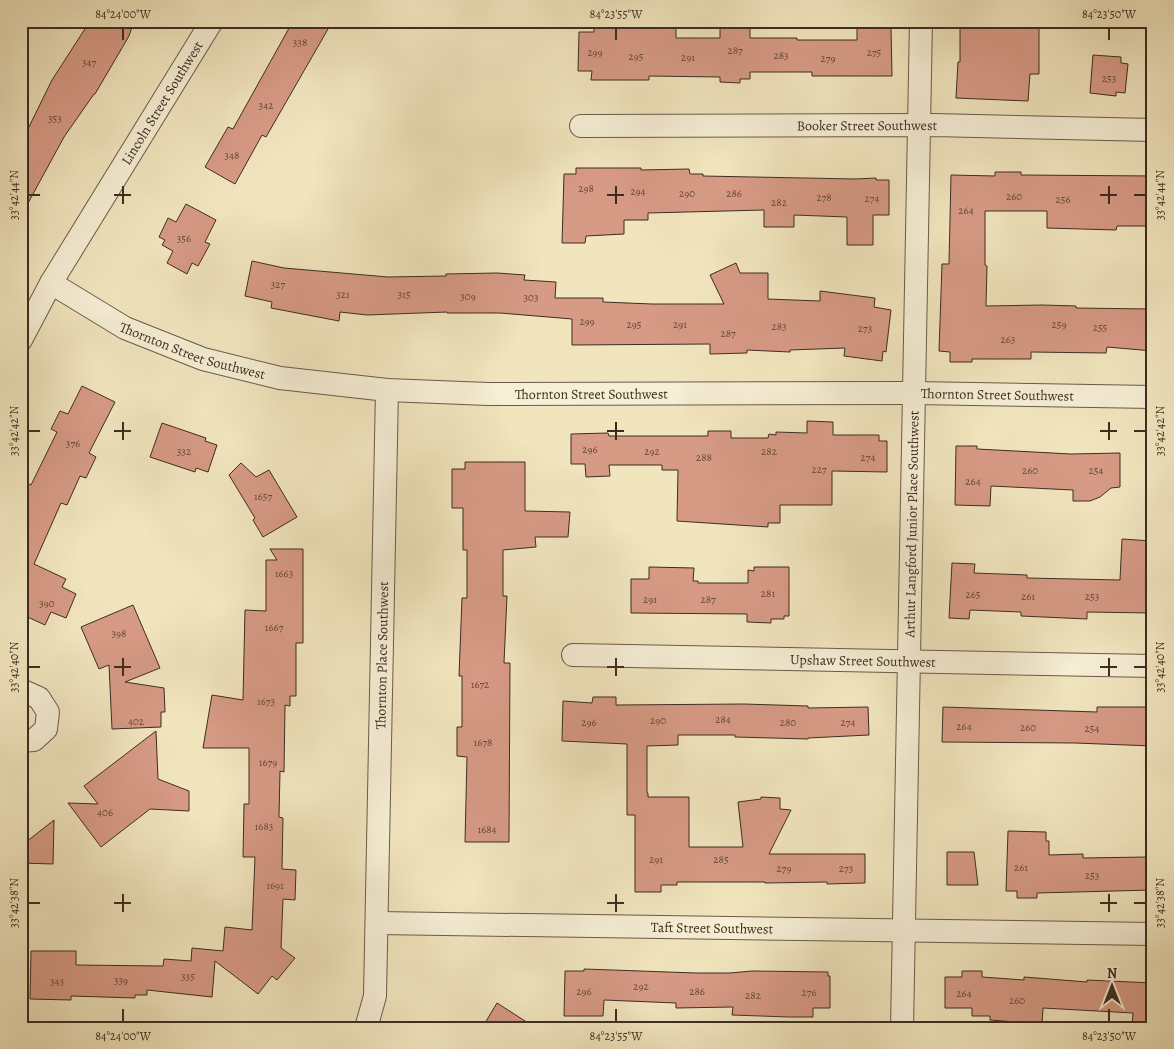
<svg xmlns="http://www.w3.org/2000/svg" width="1174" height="1049" font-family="Alegreya,serif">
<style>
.building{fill:#d79a85;stroke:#3d2d20}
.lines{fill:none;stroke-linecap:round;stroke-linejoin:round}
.minor-casing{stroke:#6a5b48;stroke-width:24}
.minor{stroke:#f6eed5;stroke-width:22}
.ticks{fill:none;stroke:#3d2d20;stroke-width:2}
.labels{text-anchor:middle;stroke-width:5;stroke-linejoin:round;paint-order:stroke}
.number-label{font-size:11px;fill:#644839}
.street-label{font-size:14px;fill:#3d2d20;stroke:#f6eed5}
.neatline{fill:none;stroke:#3d2d20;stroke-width:2}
.ticks-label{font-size:12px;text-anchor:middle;fill:#3d2d20}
</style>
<rect width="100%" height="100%" fill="#f1e5be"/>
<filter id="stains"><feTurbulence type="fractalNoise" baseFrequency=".004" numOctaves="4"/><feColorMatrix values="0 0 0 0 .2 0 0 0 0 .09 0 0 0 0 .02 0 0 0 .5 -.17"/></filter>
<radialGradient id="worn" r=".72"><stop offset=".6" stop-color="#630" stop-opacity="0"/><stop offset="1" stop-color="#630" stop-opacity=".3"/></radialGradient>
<path class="building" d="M90,21H134L129,36L95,94H94L64,137L21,216V143L52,80Z
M293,21H315L328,29L266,137L262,135L235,184L205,167L228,127L233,129Z
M642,21H676V38H720V21H750V38H797V40H857V27H891L892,76H812V72H750V79H740V83L720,82V77L649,76V80H591L592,71H578L579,32H594V23L642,25Z
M960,21H1039V74H1030L1028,101L956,98L958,62H960Z
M1093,55L1121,57V63L1128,64L1125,93L1116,92V96L1090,93Z
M576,168H641V170L689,169L690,174H703V176L855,179L876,178V180H889V215H873V245H847V217L794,215V227H764V210L648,213V220H624V234L586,236L585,243H562L564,174H576Z
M995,172H1021V175L1153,176V226H1117L1116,230L1047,228V211H985V265L987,266L986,306L1042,305L1076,306V308L1150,309L1153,311V351L1107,347L1106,353L1031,352V359H972V362H950V352L939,351L942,264H949L951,175L995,176Z
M186,204L216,220L205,242L210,244L198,266L192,263L187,274L167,263L173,251L162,245L165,240L159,237L168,218L176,222Z
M252,261L284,268L388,277L446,276V274L497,273L525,275L524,280L556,282L555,298H603V302L652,304H724L710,275L736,263L740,273H768V299L820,301V291L875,298L874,307L891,310L886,352L883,351L882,361L844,356L845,348L790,350V352L747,350V353L710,354V344L572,345V319L500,313H447V312L367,315L340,312L339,321L271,308L272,302L245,296Z
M82,386L115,402L89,453L96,457L86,478L80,476L67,505L61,503L34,564L66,579L62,587L76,594L66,618L51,612L45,625L21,614V495L27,483L31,485L57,432L51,429L60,411L68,414Z
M807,421L833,422V435H879V441H887V472L832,471V505H780V523H768V527L677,521L678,470H662V465H609L610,476L586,477L585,464H571V434L608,433L609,436H708V431H731V438H768L769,434L776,435V432L807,433Z
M162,423L206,438L205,441L217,445L208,472L196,468L195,472L150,457Z
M956,446H977V449L1071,454L1120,453V487L1111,488L1100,497L1090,501H1073V490L991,486L990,506L955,505Z
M465,462H525V511L570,512L568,537H535L536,547L503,550V596H507L504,663H510L509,842H465L467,757L457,756V727H462V676H459L462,598H467V550H463V508H452V469H465Z
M241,463L256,477L269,470L297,517L263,537L253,520L255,518L229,475Z
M1122,539L1152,541L1151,571L1153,572V613L1087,612V619L1021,616V612L970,610L969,619L949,618L952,563L975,564L974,573L1027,575V578L1120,580Z
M270,549H303V643H296V696H290V706L285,705L284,772L280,771L279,817L283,818L282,869L296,870L295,900L283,899L281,948L295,958L277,980L272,976L258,994L215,961L212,997L147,990V995H135V998L71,996V1000L30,999L31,951H76V965L163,966L164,959L191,961L192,948L223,951L225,927L252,930L255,857H243L244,804H249V748H203L212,695L243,700L245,610L266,611V560H277Z
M649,567L694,568L693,581H698V583H748V570L754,571V567H789V616H784V619H771V623L747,622V614L631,613V579H649Z
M133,605L160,668L125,682L164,688L165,712H161V727L112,729L109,665L99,669L81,627Z
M593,697H616V705L744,704L808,706V708L868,707L869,735L808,738V739L735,737V735H678V745L647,746V793H648V797H689V847H743L738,802L761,799V797L780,798V809L791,810L769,854H865V883L827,884V882L765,883V882H677V885H661V892H635V815H627V744L562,741L563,701L592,703Z
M943,707L1097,712V707H1153V746L1075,743L942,742Z
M156,731L158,779L189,791V811L150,809L101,847L68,803L98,804L84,786Z
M54,820L53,864L21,863V846Z
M1008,831L1046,832V841H1049V855L1083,854V858L1146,857V860H1153V890L1037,893V898H1017V891H1006Z
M947,852H974L978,885H947Z
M584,969L696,973H730L752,971L828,972V976H830V1008H813V1017H789L732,1015L733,1007L676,1008V1003L604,1000L603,1016H564L565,971H584Z
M962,971H982V977L1024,980V977L1087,982V980L1153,983V1027H1132L1133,1013L1043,1008L1042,1024L990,1020V1016H972V1008H945V977H962Z
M497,1003L536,1028H482Z"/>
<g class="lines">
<g class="minor-casing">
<g id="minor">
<path id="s1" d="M581,126L933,125L1153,130"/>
<path id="s2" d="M51,283L125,328L203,359L280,378L387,390L488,394L914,393L1153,397"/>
<path id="s3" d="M21,340L51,283L212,21"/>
<path id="s4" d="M573,655L1153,666"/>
<path d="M21,690L39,698L48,712L46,729L34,740L21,741"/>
<path id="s5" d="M377,923L1153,934"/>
<path id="s6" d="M366,1028L375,996L387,390"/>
<path id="s7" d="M902,1028L921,21"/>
</g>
</g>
<use href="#minor" class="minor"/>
</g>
<path class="ticks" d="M123,28V40M616,28V40M1109,28V40M123,186V204M616,186V204M1109,186V204M28,195H40M114,195H131M607,195H624M1100,195H1117M1134,195H1146M123,422V440M616,422V440M1109,422V440M28,431H40M114,431H131M607,431H624M1100,431H1117M1134,431H1146M123,658V676M616,658V676M1109,658V676M28,667H40M114,667H131M607,667H624M1100,667H1117M1134,667H1146M123,894V912M616,894V912M1109,894V912M28,903H40M114,903H131M607,903H624M1100,903H1117M1134,903H1146M123,1009V1022M616,1009V1022M1109,1009V1022"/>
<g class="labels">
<g class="number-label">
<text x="300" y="46">338</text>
<text x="735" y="54">287</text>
<text x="595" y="56">299</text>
<text x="874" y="56">275</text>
<text x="781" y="59">283</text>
<text x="636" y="60">295</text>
<text x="688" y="61">291</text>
<text x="828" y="62">279</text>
<text x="89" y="66">347</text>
<text x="1109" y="82">253</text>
<text x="266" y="109">342</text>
<text x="55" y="122">353</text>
<text x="232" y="159">348</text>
<text x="586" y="192">298</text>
<text x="638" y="195">294</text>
<text x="687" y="197">290</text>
<text x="734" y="197">286</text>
<text x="1014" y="200">260</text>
<text x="824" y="201">278</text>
<text x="872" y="202">274</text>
<text x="1063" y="203">256</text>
<text x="779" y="206">282</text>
<text x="966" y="214">264</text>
<text x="184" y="242">356</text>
<text x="278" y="288">327</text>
<text x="343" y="298">321</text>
<text x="404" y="298">315</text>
<text x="468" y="300">309</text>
<text x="531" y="301">303</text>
<text x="587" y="325">299</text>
<text x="634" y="328">295</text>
<text x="680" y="328">291</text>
<text x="1059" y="328">259</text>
<text x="779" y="330">283</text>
<text x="1100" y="331">255</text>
<text x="865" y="332">273</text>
<text x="728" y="337">287</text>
<text x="1008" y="343">263</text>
<text x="73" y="447">376</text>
<text x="590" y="453">296</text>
<text x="184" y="455">332</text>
<text x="652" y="455">292</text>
<text x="769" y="455">282</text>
<text x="704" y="461">288</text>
<text x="868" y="461">274</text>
<text x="819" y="473">227</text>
<text x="1030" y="474">260</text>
<text x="1096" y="474">254</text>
<text x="973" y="485">264</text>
<text x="263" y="500">1657</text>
<text x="284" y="577">1663</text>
<text x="768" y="597">281</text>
<text x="973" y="598">265</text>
<text x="1028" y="600">261</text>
<text x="1092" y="600">253</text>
<text x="650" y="603">291</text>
<text x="708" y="603">287</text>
<text x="47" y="607">390</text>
<text x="274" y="631">1667</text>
<text x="119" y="637">398</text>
<text x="480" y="688">1672</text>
<text x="266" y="705">1673</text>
<text x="723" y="723">284</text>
<text x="658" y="724">290</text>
<text x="136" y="725">402</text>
<text x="589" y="726">296</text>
<text x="788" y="726">280</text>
<text x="848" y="726">274</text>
<text x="964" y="730">264</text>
<text x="1028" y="731">260</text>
<text x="1092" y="732">254</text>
<text x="483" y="746">1678</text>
<text x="268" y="766">1679</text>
<text x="105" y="816">406</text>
<text x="264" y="830">1683</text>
<text x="487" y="833">1684</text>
<text x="656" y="863">291</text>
<text x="721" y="863">285</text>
<text x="1021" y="871">261</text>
<text x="784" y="872">279</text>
<text x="846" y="872">273</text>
<text x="1092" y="879">253</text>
<text x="275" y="889">1691</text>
<text x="188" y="980">335</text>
<text x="121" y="984">339</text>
<text x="57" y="985">343</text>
<text x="641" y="990">292</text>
<text x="584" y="995">296</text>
<text x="697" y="995">286</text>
<text x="809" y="996">276</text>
<text x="964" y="997">264</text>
<text x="753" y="999">282</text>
<text x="1017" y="1004">260</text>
</g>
<g class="street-label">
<text dy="5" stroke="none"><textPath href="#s3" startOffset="276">Lincoln Street Southwest</textPath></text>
<text dy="5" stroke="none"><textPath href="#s1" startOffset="286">Booker Street Southwest</textPath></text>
<text dy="5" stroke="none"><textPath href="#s2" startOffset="158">Thornton Street Southwest</textPath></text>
<text dy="5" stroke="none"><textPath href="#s2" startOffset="562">Thornton Street Southwest</textPath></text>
<text dy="5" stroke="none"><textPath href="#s2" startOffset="968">Thornton Street Southwest</textPath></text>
<text dy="5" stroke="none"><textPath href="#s7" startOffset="504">Arthur Langford Junior Place Southwest</textPath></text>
<text dy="5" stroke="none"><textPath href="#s6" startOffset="374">Thornton Place Southwest</textPath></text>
<text dy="5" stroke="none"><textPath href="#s4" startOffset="290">Upshaw Street Southwest</textPath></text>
<text dy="5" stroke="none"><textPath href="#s5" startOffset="335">Taft Street Southwest</textPath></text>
</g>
</g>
<rect width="1174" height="1049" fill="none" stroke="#f1e5be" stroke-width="55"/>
<g transform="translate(1112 986)" stroke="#f6eed5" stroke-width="4" paint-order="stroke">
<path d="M0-4L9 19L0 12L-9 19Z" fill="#3d2d20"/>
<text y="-8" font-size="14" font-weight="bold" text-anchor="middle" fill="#3d2d20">N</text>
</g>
<rect x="28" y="28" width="1118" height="994" class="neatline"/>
<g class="ticks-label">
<text x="123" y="18">84°24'00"W</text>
<text x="616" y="18">84°23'55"W</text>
<text x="1109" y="18">84°23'50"W</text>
<text transform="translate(14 195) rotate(-90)" y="4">33°42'44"N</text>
<text transform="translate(1160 195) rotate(-90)" y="4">33°42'44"N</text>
<text transform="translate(14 431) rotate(-90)" y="4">33°42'42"N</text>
<text transform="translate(1160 431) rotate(-90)" y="4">33°42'42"N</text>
<text transform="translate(14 667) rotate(-90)" y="4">33°42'40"N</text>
<text transform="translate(1160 667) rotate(-90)" y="4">33°42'40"N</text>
<text transform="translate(14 903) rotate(-90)" y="4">33°42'38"N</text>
<text transform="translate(1160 903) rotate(-90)" y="4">33°42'38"N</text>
<text x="123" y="1040">84°24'00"W</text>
<text x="616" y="1040">84°23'55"W</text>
<text x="1109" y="1040">84°23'50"W</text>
</g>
<rect width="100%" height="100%" filter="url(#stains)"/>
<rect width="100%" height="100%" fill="url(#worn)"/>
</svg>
